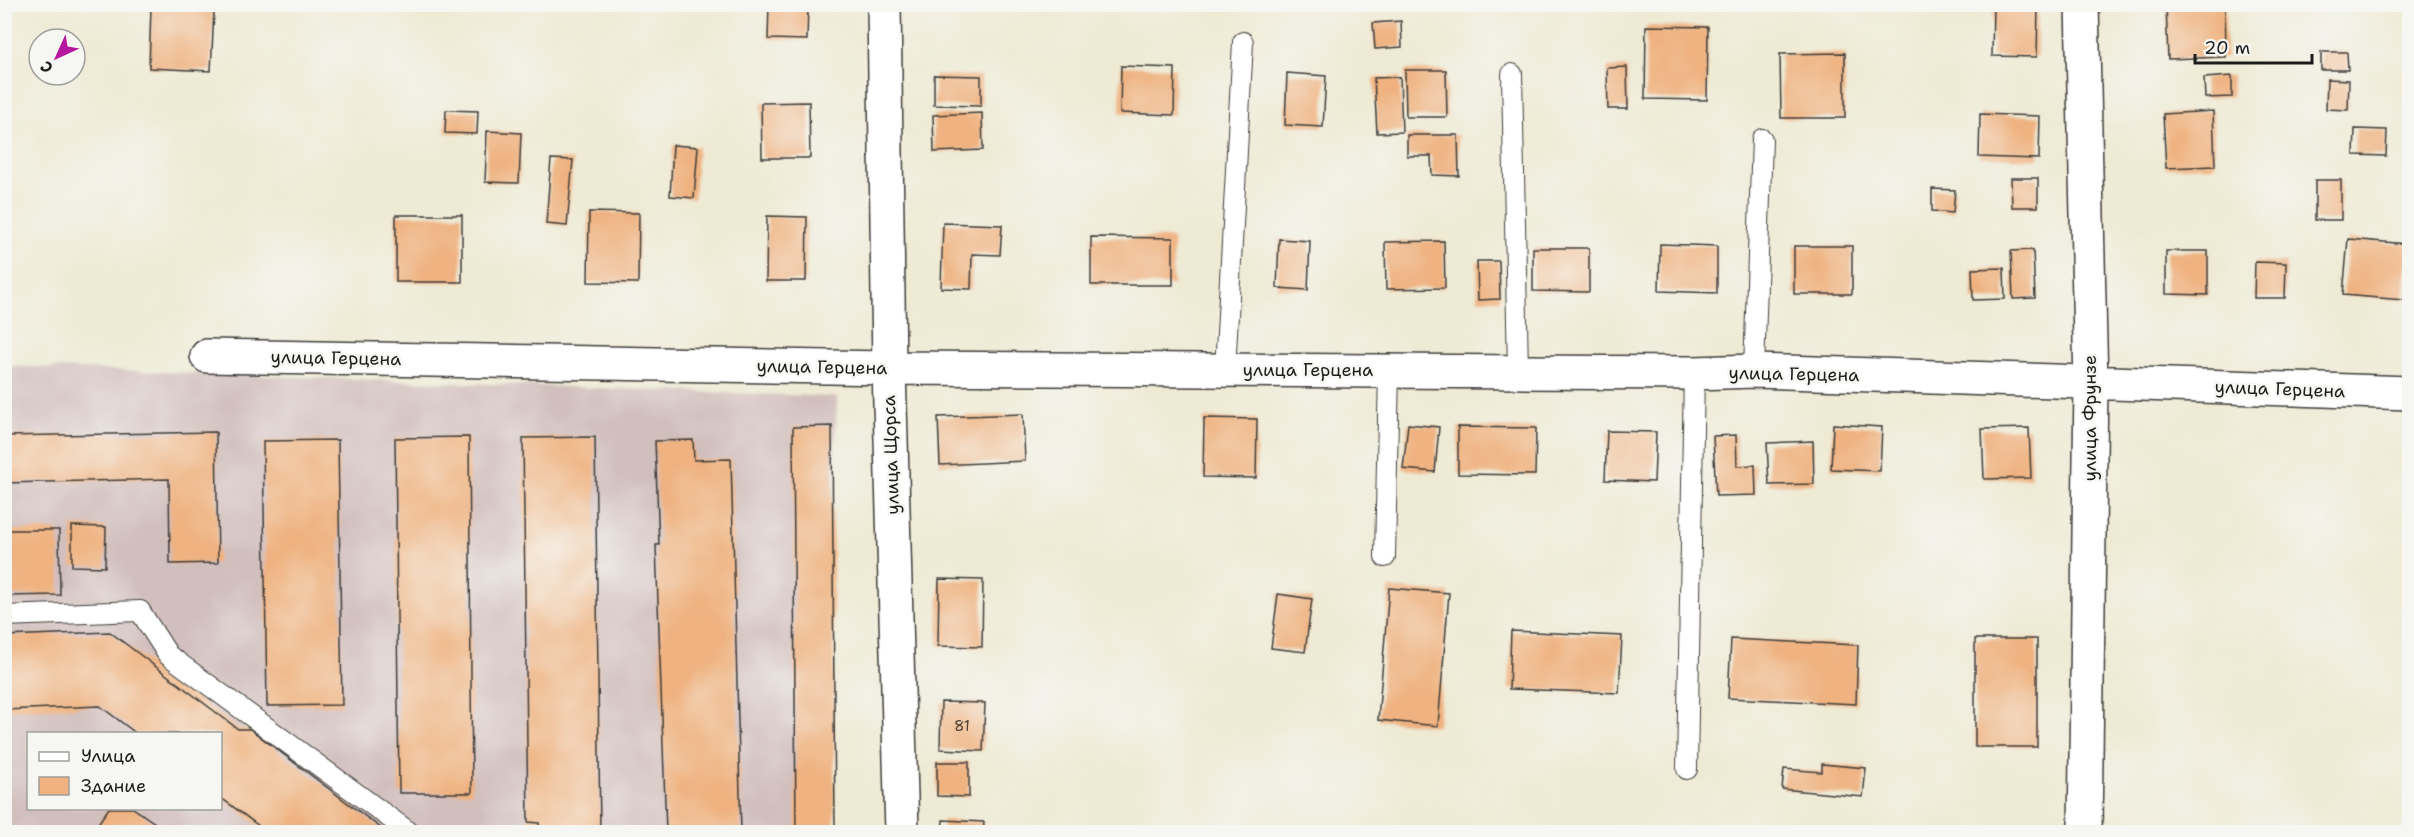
<svg xmlns="http://www.w3.org/2000/svg" width="2414" height="837" font-family="'Shantell Sans',sans-serif">
<style>
.industrial{fill:#d1bfbd;fill-rule:evenodd}
.building{fill:#efb280}
.lines{fill:none;stroke-linecap:round;stroke-linejoin:round}
.service-casing{stroke:#3c3b38;stroke-width:22}
.minor-casing{stroke:#3c3b38;stroke-width:36}
.service{stroke:#fff;stroke-width:20}
.minor{stroke:#fff;stroke-width:33}
.labels{text-anchor:middle;stroke-width:5;stroke-linejoin:round;paint-order:stroke}
.number-label{font-size:15px;fill:#514235}
.street-label{font-size:18px;fill:#1c1c1c;stroke:#f6f6f2}
</style>
<rect width="100%" height="100%" fill="#f6f6f2"/>
<filter id="ink" filterUnits="userSpaceOnUse"><feTurbulence type="fractalNoise" baseFrequency=".0167" numOctaves="2"/><feDisplacementMap in="SourceGraphic" scale="12" xChannelSelector="R" yChannelSelector="G"/><feConvolveMatrix kernelMatrix="1 2 1 2 8 2 1 2 1" color-interpolation-filters="sRGB"/></filter>
<filter id="wash" filterUnits="userSpaceOnUse"><feTurbulence type="fractalNoise" baseFrequency=".008" numOctaves="4" result="noise"/><feDisplacementMap in="SourceGraphic" scale="24" xChannelSelector="R" yChannelSelector="G"/><feGaussianBlur stdDeviation="1.35" result="paint"/><feColorMatrix in="noise" values="0 0 0 0 0 0 0 0 0 0 0 0 0 0 0 0 0 1.4 0 .05"/><feComposite in="paint" operator="in"/></filter>
<g filter="url(#wash)">
<rect width="100%" height="100%" fill="#eeead4"/>
<path class="industrial" d="M5,366L837,397L821,832H5ZM28,734H220V808H28Z"/>
<g id="blocks">
<path class="building" d="M769,4H808L807,40L768,39Z
M2166,4H2225L2226,57L2168,59Z
M1993,5H2038L2037,57L1992,56Z
M151,8L214,11L211,71L149,68Z
M1401,21L1402,47L1375,49L1373,23Z
M1646,26L1708,27L1707,100L1645,99Z
M2321,52H2347L2348,70H2321Z
M1845,53V118H1781L1780,54Z
M1121,66L1175,68L1174,115L1120,113Z
M1627,67L1628,109H1608L1607,68Z
M1405,70H1446L1447,117H1406Z
M1287,73L1326,76L1323,127L1285,125Z
M934,75L981,76V106L934,105Z
M2232,76V97L2205,98L2204,78Z
M1400,77L1402,132L1377,133L1374,78Z
M2327,79L2349,80L2348,110L2326,109Z
M809,102L810,158H762L761,103Z
M446,110L478,111L477,134L445,133Z
M2213,111L2215,166L2166,168L2163,114Z
M982,113L983,150L934,152L933,115Z
M1980,114L2040,116L2039,159L1979,157Z
M2355,129L2387,130L2386,156L2354,155Z
M487,131L521,133L519,183L485,182Z
M1407,135H1458L1459,176L1432,175L1431,156H1407Z
M673,145L698,147L694,198L670,196Z
M551,159L573,160L567,226L546,224Z
M2011,178H2038V207H2012Z
M2315,180H2341V220H2315Z
M1932,189L1955,190L1953,213L1932,211Z
M589,212L639,213L638,283L588,282Z
M396,215H462V282H396Z
M767,216L807,217L806,281H766Z
M943,223L1002,225L1000,255L972,254L971,289L941,288Z
M1091,237L1173,238V285H1091Z
M1279,239L1310,241L1308,290L1277,288Z
M2348,239L2408,244L2404,300L2343,295Z
M1444,241L1445,288L1386,289L1385,242Z
M1660,244L1717,246V293L1659,291Z
M1794,246H1852V294H1794Z
M1533,248H1589V292L1533,291Z
M2033,250L2035,298L2013,299L2011,251Z
M2166,251H2208V295L2166,294Z
M1477,261H1499L1500,299L1478,300Z
M2255,262L2286,263L2285,298H2254Z
M2004,268L2005,299L1973,300L1972,269Z
M1023,414L1025,461L940,465L938,417Z
M1204,418L1257,419L1256,478L1203,477Z
M1408,424L1439,427L1435,472L1403,469Z
M1833,424L1882,427L1880,471L1831,469Z
M832,426L835,832H796L793,427Z
M1458,427L1536,428L1535,475L1458,474Z
M2029,428L2031,478L1984,479L1982,429Z
M1607,431L1656,432L1654,482L1605,480Z
M216,432L218,563L170,564L169,479L4,483V436Z
M1736,435L1737,466L1755,465L1756,495L1716,496L1713,436Z
M469,437L472,793H399L395,438Z
M595,437L600,832H539V823L528,822L523,438Z
M338,440L342,705L267,706L263,441Z
M693,440L694,460L731,459L741,832H666L656,545H659L655,441Z
M1813,441L1814,484L1769,485L1767,443Z
M72,526L106,527L105,567L72,566Z
M4,530H59L60,595L4,596Z
M939,579L983,580L982,647L938,646Z
M1389,588L1449,593L1438,726L1378,720Z
M1278,594L1312,599L1305,652L1271,648Z
M1511,631L1622,636L1619,693L1509,689Z
M110,632L238,729H250L386,832H267L220,797V734H137L100,706L4,710V636Z
M1731,639L1858,645L1856,704L1728,698Z
M1975,639H2037V747H1975Z
M941,702L985,703L983,751L940,749Z
M937,762H969V797L937,796Z
M1822,764L1866,768L1863,797L1782,789L1784,769L1822,772Z
M109,808H133L168,832H92Z
M943,820L984,822L983,832H942Z"/>
</g>
</g>
<g filter="url(#ink)">
<use href="#blocks" fill-opacity="0" stroke="#3c3b38" stroke-width="1.5"/>
<g class="lines">
<g class="service-casing">
<path id="service" d="M1512,74L1518,371
M1225,370L1243,42
M1754,371L1762,139
M1385,557L1389,371
M4,616L140,611L168,655L409,832
M1687,769L1694,373"/>
</g>
<g class="minor-casing">
<path id="minor" d="M884,4L889,368L902,832
M2082,4L2091,384L2085,832
M207,356L889,368L1694,373L1754,371L2410,393"/>
</g>
<use href="#service" class="service"/>
<use href="#minor" class="minor"/>
</g>
</g>
<g class="labels">
<g class="number-label">
<text x="962" y="731">81</text>
</g>
<g class="street-label">
<text transform="translate(336 358) rotate(1)" y="6">улица Герцена</text>
<text transform="translate(822 367) rotate(1)" y="6">улица Герцена</text>
<text x="1308" y="376">улица Герцена</text>
<text transform="translate(1794 374) rotate(1)" y="6">улица Герцена</text>
<text transform="translate(2280 389) rotate(2)" y="6">улица Герцена</text>
<text transform="translate(2090 418) rotate(-90)" y="6">улица Фрунзе</text>
<text transform="translate(891 455) rotate(-92)" y="6">улица Щорса</text>
</g>
</g>
<rect width="2414" height="837" fill="none" stroke="#f6f6f2" stroke-width="24"/>
<rect x="27" y="732" width="195" height="78" fill="#f6f6f2" stroke="#9f9f9c" stroke-width="1.5"/>
<rect x="39" y="752" width="30" height="9" fill="#ffffff" stroke="#9f9f9c" stroke-width="1.5"/>
<text x="81" y="762" font-size="18" fill="#1c1c1c">Улица</text>
<rect x="39" y="777" width="30" height="18" fill="#efb280" stroke="#9f9f9c" stroke-width="1.5"/>
<text x="81" y="792" font-size="18" fill="#1c1c1c">Здание</text>
<g transform="translate(57 57) rotate(225)"><circle r="28" fill="#f6f6f2" stroke="#9f9f9c" stroke-width="1.5"/>
<path d="M0-4.5L10 22L0 15L-10 22Z" fill="#b5179e"/>
<text y="-9" font-size="16" font-weight="bold" text-anchor="middle" fill="#1c1c1c">С</text>
</g>
<path d="M2195 54v9h117v-9" fill="none" stroke="#1c1c1c" stroke-width="3"/>
<text x="2204" y="54" font-size="18" fill="#1c1c1c" stroke="#f6f6f2" stroke-width="4.5" paint-order="stroke">20 m</text>
</svg>
